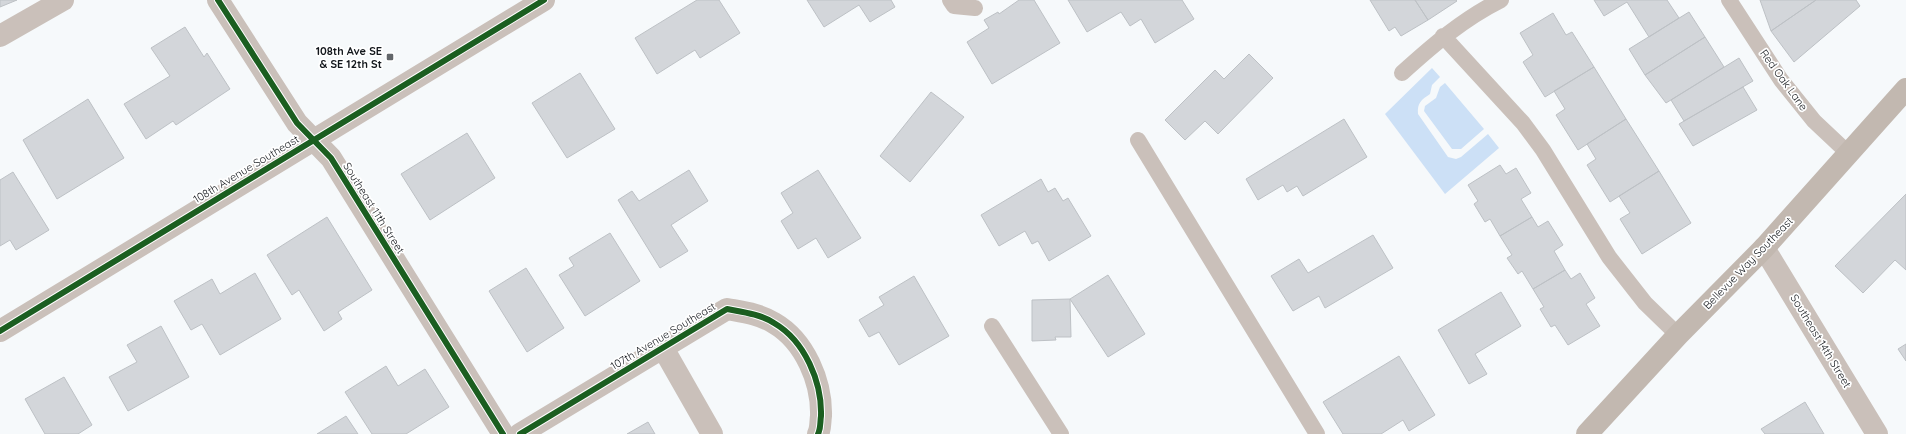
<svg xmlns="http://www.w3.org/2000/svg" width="1906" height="434" font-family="Quicksand,sans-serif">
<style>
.green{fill:#cce0f6}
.building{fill:#d3d6da;stroke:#bdc1c5}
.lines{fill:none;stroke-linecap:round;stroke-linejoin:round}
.service{stroke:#cac0ba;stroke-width:16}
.minor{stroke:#cac0ba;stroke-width:22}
.tertiary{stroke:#cac0ba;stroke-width:22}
.primary{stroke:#c2b8b0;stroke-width:22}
.cycleway-casing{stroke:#fff;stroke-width:8}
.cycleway{stroke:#1b5e20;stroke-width:6}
.poi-dot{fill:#62666a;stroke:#fff;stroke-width:1.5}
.labels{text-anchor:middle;stroke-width:3.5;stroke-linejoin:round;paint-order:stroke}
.poi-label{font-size:11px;font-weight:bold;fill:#13171c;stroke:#fff;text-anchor:end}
.street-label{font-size:11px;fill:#13171c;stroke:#fff}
</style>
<rect width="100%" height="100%" fill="#f6f9fb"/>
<path class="green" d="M1432,68L1440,77L1432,85L1430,94C1421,100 1417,103 1418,114L1448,157L1456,159L1461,157L1488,134L1499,148L1445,194L1385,114Z
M1445,83L1484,129L1461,149H1452L1424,111L1425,106L1436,98L1440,87Z"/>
<path class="building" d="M0,0H17L0,7Z
M697,0H719L740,33L700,58L695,50L657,74L635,38Z
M807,0H891L895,7L870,22L859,5L824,27Z
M1019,0H1034L1060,43L992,84L967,42L989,28L984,20L998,12L999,14Z
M1068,0H1182L1194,19L1155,43L1141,19L1130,26L1121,12L1087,32Z
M1370,0H1415L1428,20L1401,36L1395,27L1389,31Z
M1415,0H1456L1457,1L1428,20Z
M1594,0H1667L1679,18L1649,37L1627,2L1604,16Z
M1760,0H1816L1771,31Z
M1816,0H1856L1860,6L1794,62L1771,31Z
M1689,12L1705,37L1645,75L1629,49Z
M1553,13L1566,35L1572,32L1594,67L1545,97L1523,62L1533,55L1520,33Z
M185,27L204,57L207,53L230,89L176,125L173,121L146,139L124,104L170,76L151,48Z
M1705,37L1724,67L1666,103L1645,75Z
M1249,54L1273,78L1218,134L1205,121L1185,140L1165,120L1215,70L1224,79Z
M1739,58L1753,81L1684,121L1671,100Z
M1594,67L1626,119L1578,150L1556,115L1565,109L1554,91Z
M580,73L615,129L567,158L532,103Z
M1743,87L1757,110L1693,146L1679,124Z
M931,92L964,117L910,182L880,156Z
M88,99L124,158L57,199L23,140Z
M1344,119L1367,157L1303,196L1297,186L1287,192L1283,185L1258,200L1246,179Z
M1626,119L1659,171L1610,202L1587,165L1596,159L1587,144Z
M467,133L495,178L430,220L401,174Z
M1500,165L1506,174L1516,168L1531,193L1521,199L1532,217L1500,236L1490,219L1485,222L1474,204L1478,201L1468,185Z
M689,170L708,201L671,225L688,251L660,268L618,200L632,191L639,201Z
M818,170L861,238L828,258L816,238L798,249L781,221L793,213L781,193Z
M1659,171L1691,223L1642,254L1620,219L1630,213L1619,196Z
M13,172L49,230L16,250L10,240L0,246V180Z
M1041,179L1048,192L1055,188L1063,201L1068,198L1091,236L1049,261L1038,241L1032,244L1025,231L999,246L981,215Z
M1906,194V270L1895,260L1863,293L1835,266Z
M327,217L372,290L338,312L342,319L324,331L299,290L292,295L267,255Z
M1532,217L1538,227L1548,221L1563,245L1554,251L1565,270L1533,289L1522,271L1518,274L1507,258L1512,255L1500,236Z
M610,233L640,281L585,316L559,275L574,266L569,258Z
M1373,235L1393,268L1325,308L1319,296L1293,311L1271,276L1299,259L1308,273Z
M526,268L564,328L527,352L489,291Z
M1565,270L1571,279L1580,273L1595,298L1586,304L1600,326L1568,345L1555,325L1551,327L1540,309L1544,307L1533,289Z
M255,273L281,319L220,355L202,324L191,330L174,301L212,279L220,294Z
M1108,275L1145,334L1108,357L1070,299Z
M914,276L949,336L899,365L879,332L869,337L859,320L884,305L879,297Z
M1501,292L1521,326L1475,354L1487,374L1469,384L1438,330Z
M1070,299L1071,337H1055L1056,340L1032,341V300Z
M161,326L189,377L128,411L109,377L137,362L127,345Z
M1906,344V361L1898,349Z
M1399,356L1435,415L1409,431L1403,420L1381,434H1343L1323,402Z
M386,366L398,386L425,369L449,407L406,434H372L345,392Z
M64,377L92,425L78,434H45L25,399Z
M1805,402L1824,434H1765L1761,429Z
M346,416L358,434H317Z
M648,422L655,434H627Z"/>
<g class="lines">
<path class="service" d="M950,0L954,6L975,8
M1729,0L1781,80L1814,121L1848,153
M1443,36L1523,123L1543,150L1609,257L1645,303L1678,335
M1402,73C1433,45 1463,19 1501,0
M1138,140L1317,434
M992,326L1061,434"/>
<path class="minor" d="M218,0L297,123L331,158L503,434
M0,36L63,0
M1764,248L1877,434
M663,348L712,434
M520,434L727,309C743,312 760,314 774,323C805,341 822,382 821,416C820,422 821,428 818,434"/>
<path class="tertiary" d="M0,331L544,0"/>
<path class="primary" d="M1587,434L1678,335L1764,248L1906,89"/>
<g class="cycleway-casing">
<path id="cycleway" d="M218,0L297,123L331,158L503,434
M0,331L544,0
M520,434L727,309C743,312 760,314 774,323C805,341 822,382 821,416C820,422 821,428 818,434"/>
</g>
<use href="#cycleway" class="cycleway"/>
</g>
<rect class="poi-dot" x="386" y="53" width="8" height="8" rx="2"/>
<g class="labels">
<g class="poi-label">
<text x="382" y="55">108th Ave SE<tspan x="382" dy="13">&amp; SE 12th St</tspan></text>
</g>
<g class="street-label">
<text transform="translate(1784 80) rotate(54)" y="4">Red Oak Lane</text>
<text transform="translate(246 169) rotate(-31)" y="4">108th Avenue Southeast</text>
<text transform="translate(374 208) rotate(58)" y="4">Southeast 11th Street</text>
<text transform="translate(1748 263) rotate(-46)" y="4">Bellevue Way Southeast</text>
<text transform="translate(663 336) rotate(-31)" y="4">107th Avenue Southeast</text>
<text transform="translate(1821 341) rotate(59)" y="4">Southeast 14th Street</text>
</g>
</g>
</svg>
